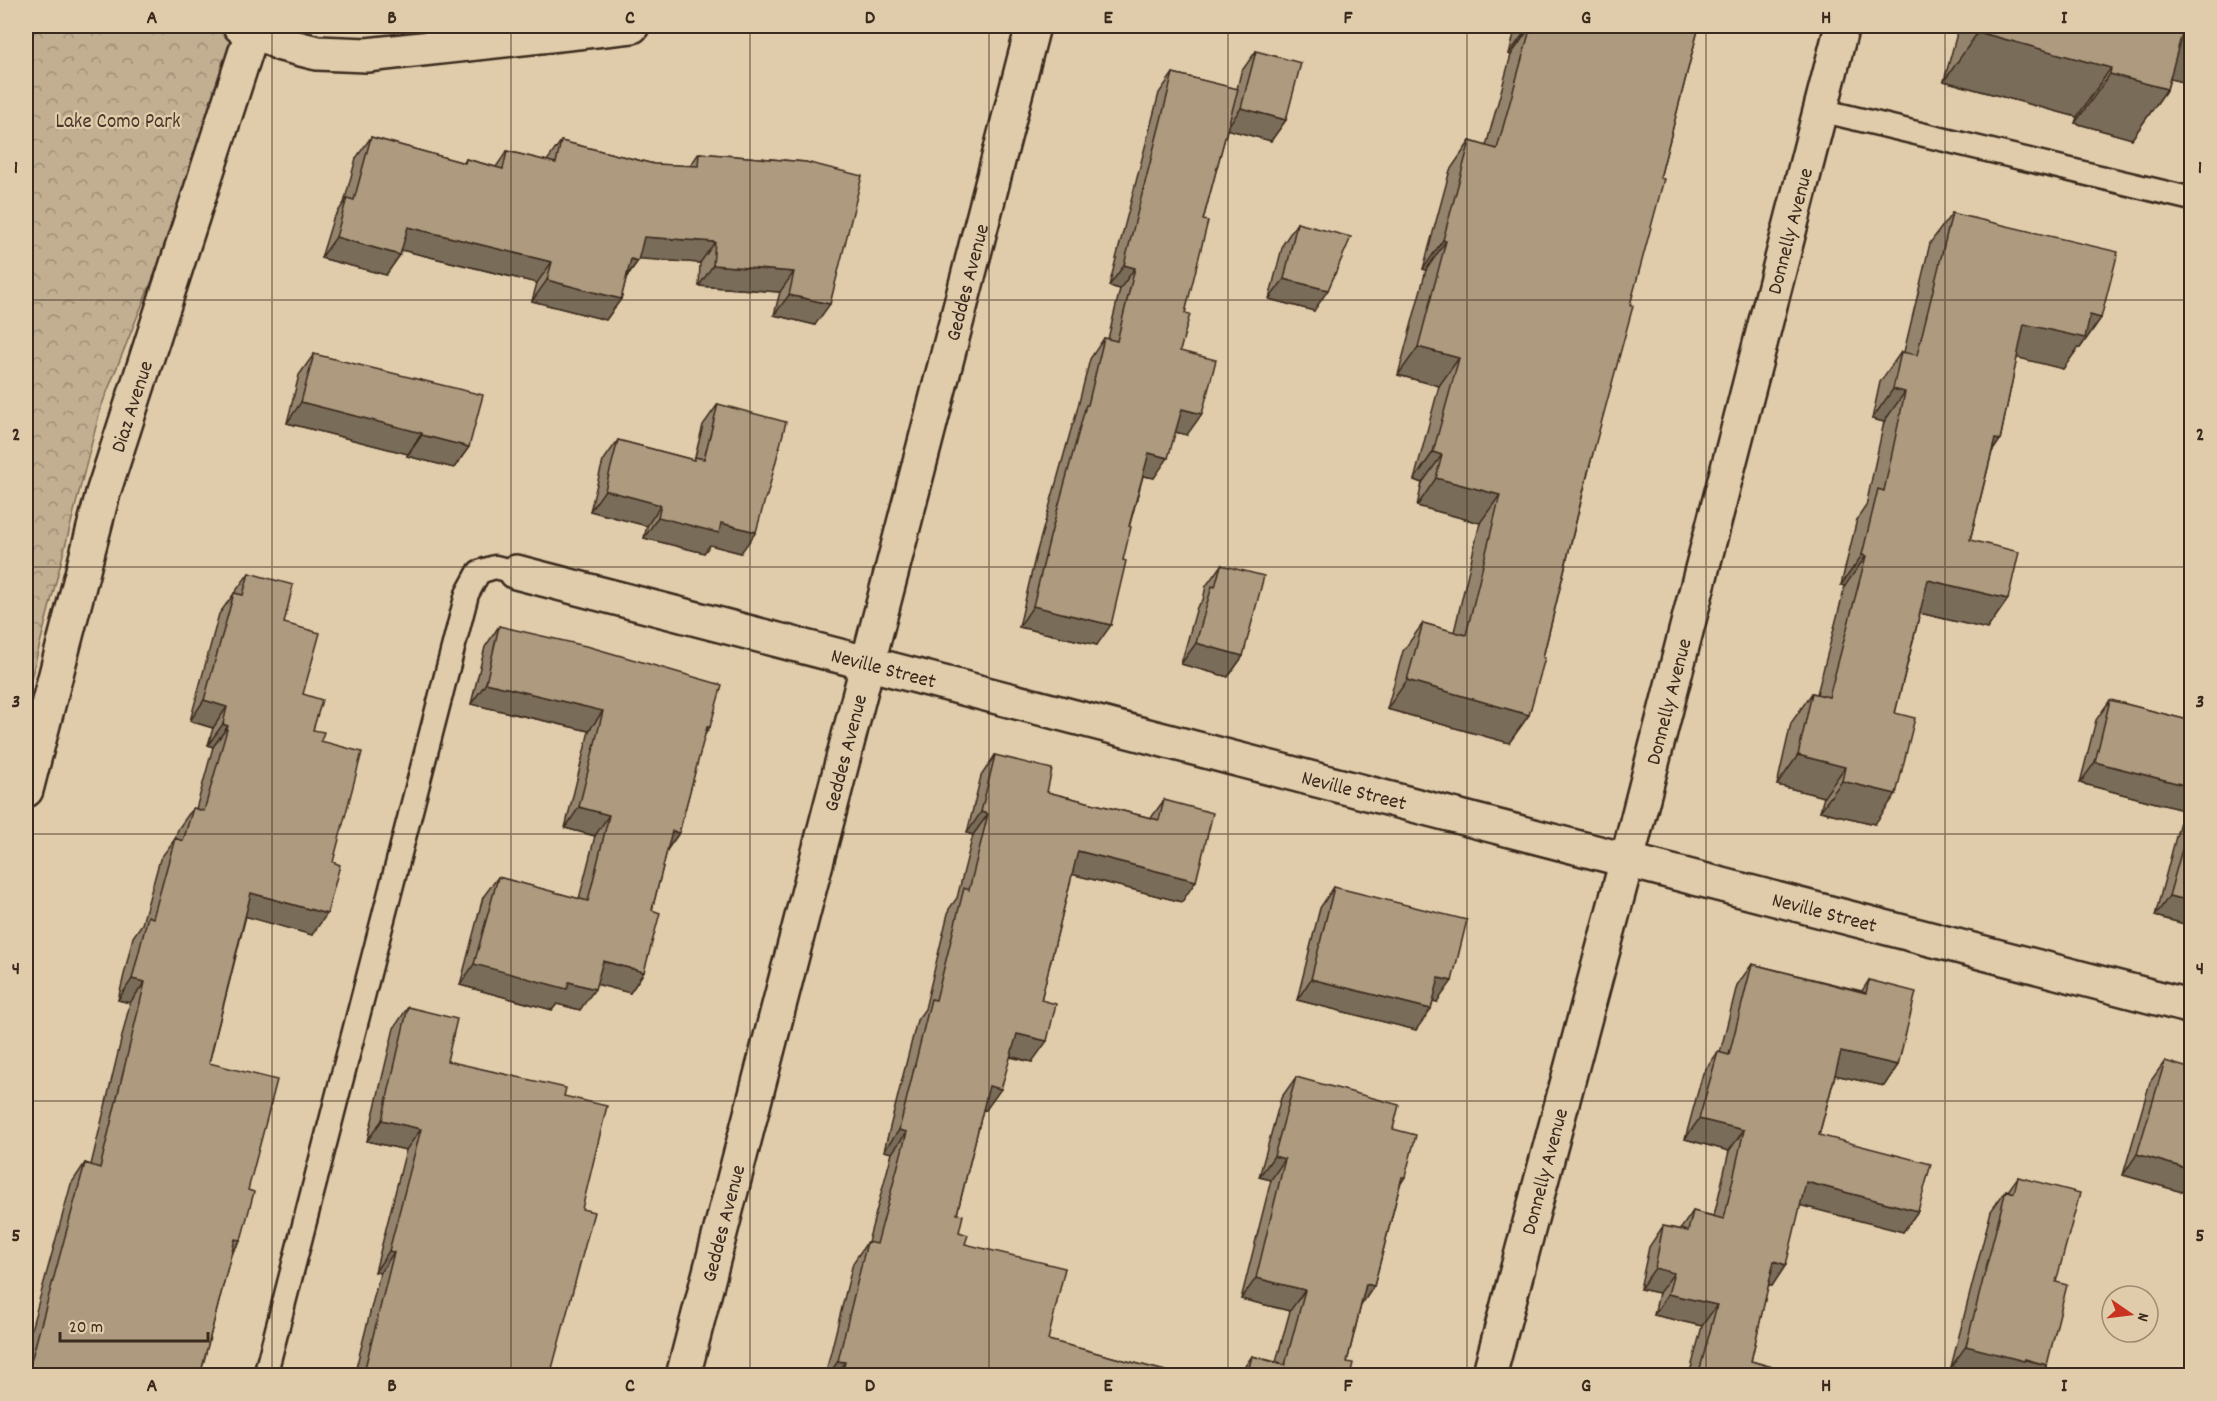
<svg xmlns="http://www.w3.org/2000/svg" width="2217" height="1401" font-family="Dekko,sans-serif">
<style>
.forest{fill:url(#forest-crowns);stroke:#7e6c58;stroke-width:1.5}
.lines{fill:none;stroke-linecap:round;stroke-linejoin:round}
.service-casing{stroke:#3b2a1e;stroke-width:27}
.minor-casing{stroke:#3b2a1e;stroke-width:38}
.tertiary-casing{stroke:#3b2a1e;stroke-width:38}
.service{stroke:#e0ccaa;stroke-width:22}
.minor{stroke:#e0ccaa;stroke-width:33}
.tertiary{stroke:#e0ccaa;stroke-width:33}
.wall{fill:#95846d;stroke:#3b2a1e;stroke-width:1.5}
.shaded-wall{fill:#796c59;stroke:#3b2a1e;stroke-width:1.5}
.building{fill:#ad9a7f;stroke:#3b2a1e;stroke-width:1.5}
.grid{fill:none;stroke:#3b2a1e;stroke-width:1.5;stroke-opacity:0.55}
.labels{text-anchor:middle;stroke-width:4.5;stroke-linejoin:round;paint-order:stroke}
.park-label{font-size:21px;fill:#48372a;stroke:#e0ccaa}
.street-label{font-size:21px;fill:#3b2a1e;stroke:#e0ccaa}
.neatline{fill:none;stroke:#3b2a1e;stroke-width:2}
.grid-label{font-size:20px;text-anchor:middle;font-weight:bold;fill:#3b2a1e}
</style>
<defs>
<pattern id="forest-crowns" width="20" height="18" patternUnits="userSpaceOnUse" patternTransform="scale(1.5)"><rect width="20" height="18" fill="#c2ae91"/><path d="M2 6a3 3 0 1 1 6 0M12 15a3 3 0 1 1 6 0" fill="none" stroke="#9f8e76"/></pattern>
</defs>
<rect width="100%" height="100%" fill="#e0ccaa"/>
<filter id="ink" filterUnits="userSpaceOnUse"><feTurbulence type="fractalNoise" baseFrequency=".0167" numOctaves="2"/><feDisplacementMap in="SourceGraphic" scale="12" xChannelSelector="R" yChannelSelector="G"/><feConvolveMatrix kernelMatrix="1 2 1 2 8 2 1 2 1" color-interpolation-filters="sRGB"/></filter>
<g filter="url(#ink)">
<path class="forest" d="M26,26H273L253,29L101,407L26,698Z"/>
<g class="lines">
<g class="service-casing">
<path id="service" d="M1820,110L2192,199
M265,1376L467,594L479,572L495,567L516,572"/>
</g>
<g class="minor-casing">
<g id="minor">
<path id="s1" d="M516,572L2192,1007"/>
<path id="s2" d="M683,1376L1033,26"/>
<path id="s3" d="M1489,1376L1627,860L1842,26"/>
</g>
</g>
<g class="tertiary-casing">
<g id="tertiary">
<path d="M240,26L253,29L281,44L317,53L367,55L632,26"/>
<path id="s4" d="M26,790L103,493L253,29"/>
</g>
</g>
<use href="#service" class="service"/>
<use href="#minor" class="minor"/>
<use href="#tertiary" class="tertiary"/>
</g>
<path class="wall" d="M1516,26H1699L1660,178L1529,715L1509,743L1387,709L1403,651L1423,623L1454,632L1480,523L1417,506L1422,483L1414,480L1439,386L1398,375L1426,270L1423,269L1450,170L1470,141L1486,146L1511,55L1509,54Z
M1959,26H2192V84L2170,79L2167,89L2132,139L2075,123L2077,117L1944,81Z
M1256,51L1286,120L1271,141L1227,129L1203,220L1185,313L1180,351L1187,435L1175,432L1154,478L1143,476L1097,645L1019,627L1035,558L1072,426L1074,422L1090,359L1104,338L1108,339L1120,289L1109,286L1159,93L1173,73L1237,89L1241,72Z
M371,137L464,163L466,159L496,167L507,151L547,161L561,141L654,164L690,166L699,153L806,162L815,325L774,315L780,292L699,286L700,263L639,258L638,261L626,278L621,299L606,320L532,301L537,283L402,250L400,255L386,275L321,258L333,219L344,203L356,158Z
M1952,213L2101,318L2080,348H2078L2063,369L2017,357L2000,440L1992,452L1970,540L2008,599L1987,629L1920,613L1895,713L1875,824L1820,811L1824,797L1777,785L1791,723L1812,693L1817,694L1845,586L1841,585L1857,519L1866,506L1884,422L1872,419L1880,382L1901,352H1904L1930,243Z
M1297,223L1314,311L1269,299L1283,244Z
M314,354L469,447L454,468L407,456L408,454L287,423L299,375Z
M718,404L764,500L741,553L710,545L704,553L644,538L647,526L590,511L603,461L618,440L693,460L695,457L703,425Z
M1221,565L1243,656L1228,677L1181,664L1197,607L1203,600L1206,586Z
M249,573L284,623L313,730L321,741L312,935L246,916L209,1063L248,1190L241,1240L231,1254L200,1376H26V1348L71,1184L85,1163L91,1165L130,1003L118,1000L133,937L142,924L160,859L175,839L178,829L193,808L196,809L213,747L208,745L213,728L190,721L219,614Z
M499,626L704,736L679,833L667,850L652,910L644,972L630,993L596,984L580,1010L557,1004L552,1010L460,985L483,897L498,877L579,899L595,836L565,828L589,731L471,704L485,647Z
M2110,700L2192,721V926L2155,916L2183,810L2080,783L2096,720Z
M995,755L1047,792L1151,818L1164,800L1182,902L1072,874L1041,1000L1032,1062L1010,1057L986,1110L983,1109L957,1214L959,1232L965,1244L1048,1340L1184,1376H825L853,1263L867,1242H868L892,1153L884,1151L917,1020L925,1009L949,909L957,898L973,835L967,833L981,776Z
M1334,887L1437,1002L1433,1001L1416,1030L1297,1000L1320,908Z
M1752,964L1862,991L1869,980L1898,1065L1884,1086L1835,1075L1819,1135L1918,1211L1903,1232L1800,1205L1772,1286L1768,1285L1751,1361L1803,1376H1689L1702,1326L1654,1315L1659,1293L1640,1289L1649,1247L1663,1226L1680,1230L1693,1211L1714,1216L1729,1151L1685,1139L1703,1073L1718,1052L1720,1053L1737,985Z
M408,1007L447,1061L564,1096L582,1209L550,1376H354L380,1273L375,1272L406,1150L367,1141L394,1028Z
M2165,1061L2182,1192L2123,1175L2150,1082Z
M1296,1077L1393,1129L1405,1177L1400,1185L1374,1286L1361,1305L1347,1362L1350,1376H1238L1252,1356L1276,1362L1290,1311L1241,1299L1271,1180L1259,1177L1281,1098Z
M2018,1177L2056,1282L2047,1365L2039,1376H1984L1951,1367L1991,1211L2006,1190L2008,1191Z"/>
<path class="shaded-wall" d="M1529,26H1531L1511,55L1509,54Z
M2184,26L2192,27V84L2149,74Z
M1978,32L2111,68L2077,117L1944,81Z
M2110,74L2167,89L2132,139L2075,123Z
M1241,108L1286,120L1271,141L1226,129Z
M408,227L552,262L537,283L393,248Z
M336,237L400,255L386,275L321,258Z
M644,237L715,242L700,263L629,258Z
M1443,240L1446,241L1426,270L1423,269Z
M631,259L638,261L623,281Z
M713,265L794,272L780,292L699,286Z
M1124,265L1135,268L1120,289L1109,286Z
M1284,279L1328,290L1314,311L1269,299Z
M547,280L621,299L606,320L532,301Z
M789,295L830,304L815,325L774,315Z
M2090,315L2101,318L2080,348H2078L2063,369L2003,354L2024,324Z
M1418,347L1459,358L1439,386L1398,375Z
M1893,389L1905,392L1884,422L1872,419Z
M301,402L422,433L408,454L287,423Z
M1182,409L1202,414L1187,435L1167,430Z
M422,435L469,447L454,468L407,456Z
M1995,439L2000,440L1978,470Z
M1433,452L1442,455L1422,483L1414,480Z
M1149,453L1168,458L1154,478L1134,474Z
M1436,478L1500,495L1480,523L1417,506Z
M605,490L661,505L647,526L590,511Z
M658,517L721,523L756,532L741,553L710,545L704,553L644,538Z
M1862,555L1866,556L1845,586L1841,585Z
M1928,580L2008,599L1987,629L1907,610Z
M1033,606L1111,625L1097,645L1019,627Z
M1196,643L1243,656L1228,677L1181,664Z
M1407,680L1529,715L1509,743L1387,709Z
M486,683L603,711L589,731L471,704Z
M204,700L227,707L213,728L190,721Z
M223,724L228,726L213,747L208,745Z
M707,727H710L696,748Z
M1798,755L1845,767L1824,797L1777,785Z
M2095,762L2192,787V798L2183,810L2080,783Z
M1842,781L1896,794L1875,824L1820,811Z
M579,807L609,815L595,836L565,828Z
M981,812L988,814L973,835L967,833Z
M672,831L679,833L664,854Z
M1078,851L1196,881L1182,902L1063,872Z
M251,893L327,914L312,935L237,914Z
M2169,896L2192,901V926L2155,916Z
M603,961L644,972L630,993L588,982Z
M474,964L569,982L595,989L580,1010L557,1004L552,1010L460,985Z
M1439,978L1452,981L1437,1002L1425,999Z
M132,979L145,982L130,1003L118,1000Z
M1311,979L1431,1009L1416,1030L1297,1000Z
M1017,1034L1047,1041L1032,1062L1002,1054Z
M1841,1052L1898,1065L1884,1086L1826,1073Z
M989,1086L1001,1089L986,1110L974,1107Z
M1699,1119L1744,1130L1729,1151L1685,1139Z
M382,1120L421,1129L406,1150L367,1141Z
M899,1130L907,1132L892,1153L884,1151Z
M2137,1154L2192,1170V1179L2182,1192L2123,1175Z
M1274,1156L1285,1159L1271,1180L1259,1177Z
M1806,1182L1918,1211L1903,1232L1791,1203Z
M235,1239L241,1240L226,1261Z
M389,1251L394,1252L380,1273L375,1272Z
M1774,1261L1786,1265L1772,1286L1759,1282Z
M1655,1268L1674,1273L1659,1293L1640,1289Z
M1256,1278L1305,1290L1290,1311L1241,1299Z
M1366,1284L1374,1286L1360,1307Z
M1668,1294L1717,1305L1702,1326L1654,1315Z
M1966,1346L2047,1365L2039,1376H1984L1951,1367Z
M838,1361L845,1362L836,1376H828Z
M365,1368L378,1372L375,1376H360Z"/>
<path class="building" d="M1529,26H1699L1660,178L1664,179L1630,305L1633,306L1589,468L1543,657L1545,658L1529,715L1407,680L1423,623L1466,635L1500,495L1436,478L1442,455L1433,452L1459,358L1418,347L1446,241L1443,240L1470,141L1497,149L1531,26Z
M1980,26H2184L2167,89L2110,74L2111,68L1978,32Z
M1256,51L1301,63L1286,120L1241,108Z
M1173,73L1238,89L1203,220L1208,221L1185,313L1190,314L1180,351L1216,360L1202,414L1182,409L1168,458L1149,453L1129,526L1131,527L1123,560L1126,561L1111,625L1033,606L1050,537L1086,405H1088L1104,338L1117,341L1135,268L1124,265Z
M371,137L465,163L466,159L503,169L507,151L556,163L561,141L654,164L698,166L699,153L806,162L862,176L830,304L789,295L794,272L713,265L715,242L644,237L638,261L631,259L621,299L547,280L552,262L408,227L400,255L336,237L347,198L354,200Z
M1952,213L2118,252L2101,318L2090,315L2085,338L2024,324L2000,440L1995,439L1970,540L2019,552L2008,599L1928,580L1895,713L1915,718L1896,794L1842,781L1845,767L1798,755L1812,693L1829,697L1866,556L1862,555L1878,489L1884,491L1905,392L1893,389L1901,352L1917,355Z
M1297,223L1351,237L1328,290L1284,279Z
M314,354L483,395L469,447L422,435V433L301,402Z
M718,404L786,422L767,496H766L756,532L721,523L719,533L658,517L661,505L605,490L618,440L694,460L695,457L704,459Z
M1221,565L1264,576L1243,656L1196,643L1212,586L1215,587Z
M249,573L293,585L284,623L320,633L303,694L322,700L313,730L324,732L321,741L362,752L333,862L340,865L327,914L251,893L209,1063L277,1080L248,1190L254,1192L241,1240L235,1239L200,1376H27L85,1163L100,1168L145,982L132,979L148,916L153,918L175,838L183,841L193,808L204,811L228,726L223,724L227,707L204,700L234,593L243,595Z
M499,626L590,647L722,685L710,727H707L679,833L672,831L652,910L660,913L644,972L603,961L595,989L569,982L567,989L474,964L498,877L588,901L609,815L579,807L603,711L486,683Z
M2110,700L2192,721V787L2095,762Z
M995,755L1052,769L1047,792L1159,820L1164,800L1213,813L1196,881L1078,851L1041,1000L1056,1004L1047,1041L1017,1034L1001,1089L989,1086L957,1214L963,1215L959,1232L968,1235L965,1244L1065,1268L1048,1340L1184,1376H842L845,1362L838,1361L867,1242L877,1244L907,1132L899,1130L931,999L936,1000L964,888L969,890L988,814L981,812Z
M2192,813V901L2169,896Z
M1334,887L1467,920L1452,981L1439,978L1431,1009L1311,979Z
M1752,964L1866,993L1869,980L1916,992L1898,1065L1841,1052L1819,1135L1931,1164L1918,1211L1806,1182L1786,1265L1774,1261L1751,1361L1803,1376H1698L1717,1305L1668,1294L1674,1273L1655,1268L1663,1226L1688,1231L1693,1211L1724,1219L1744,1130L1699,1119L1718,1052L1729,1055Z
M408,1007L457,1019L447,1061L566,1088L564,1096L607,1106L582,1209L594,1212L550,1376H377L378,1372L365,1368L394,1252L389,1251L421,1129L382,1120Z
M2165,1061L2192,1069V1170L2137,1154Z
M1296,1077L1399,1105L1393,1129L1416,1135L1405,1177H1402L1374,1286L1366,1284L1347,1362L1353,1363L1350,1376H1247L1252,1356L1285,1365L1305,1290L1256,1278L1285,1159L1274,1156Z
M2018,1177L2080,1193L2056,1282L2067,1285L2047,1365L2025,1359L2024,1361L1966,1346L2006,1190L2014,1193Z"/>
</g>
<path class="grid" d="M272,26V1376M511,26V1376M750,26V1376M989,26V1376M1228,26V1376M1467,26V1376M1706,26V1376M1945,26V1376M26,300H2192M26,567H2192M26,834H2192M26,1101H2192"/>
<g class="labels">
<g class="park-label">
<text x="118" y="127">Lake Como Park</text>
</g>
<g class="street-label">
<text dy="7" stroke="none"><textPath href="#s3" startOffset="1184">Donnelly Avenue</textPath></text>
<text dy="7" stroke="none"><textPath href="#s2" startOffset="1130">Geddes Avenue</textPath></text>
<text dy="7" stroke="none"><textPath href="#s4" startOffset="398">Diaz Avenue</textPath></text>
<text dy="7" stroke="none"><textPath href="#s1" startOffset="380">Neville Street</textPath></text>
<text dy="7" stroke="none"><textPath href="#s3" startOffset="698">Donnelly Avenue</textPath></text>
<text dy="7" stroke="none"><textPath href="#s2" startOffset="644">Geddes Avenue</textPath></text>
<text dy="7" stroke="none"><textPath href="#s1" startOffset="866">Neville Street</textPath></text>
<text dy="7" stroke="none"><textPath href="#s1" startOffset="1352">Neville Street</textPath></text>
<text dy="7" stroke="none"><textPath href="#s3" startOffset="212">Donnelly Avenue</textPath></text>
<text dy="7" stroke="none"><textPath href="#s2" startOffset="158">Geddes Avenue</textPath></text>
</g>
</g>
<rect width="2217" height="1401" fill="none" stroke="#e0ccaa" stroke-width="66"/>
<g transform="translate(2130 1314) rotate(104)"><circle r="28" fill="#e0ccaa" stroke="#9e8b72" stroke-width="1.5"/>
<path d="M0-4.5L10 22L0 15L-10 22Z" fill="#c8321e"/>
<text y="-9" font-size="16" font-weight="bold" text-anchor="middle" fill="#3b2a1e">N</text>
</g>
<path d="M60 1332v9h148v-9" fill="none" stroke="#3b2a1e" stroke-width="3"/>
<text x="69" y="1332" font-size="18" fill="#3b2a1e" stroke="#e0ccaa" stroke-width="4.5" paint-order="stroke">20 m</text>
<rect x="33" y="33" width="2151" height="1335" class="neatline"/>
<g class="grid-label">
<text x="152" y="23">A</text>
<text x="392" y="23">B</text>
<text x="630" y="23">C</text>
<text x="870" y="23">D</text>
<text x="1108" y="23">E</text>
<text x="1348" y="23">F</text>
<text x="1586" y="23">G</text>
<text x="1826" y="23">H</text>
<text x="2064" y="23">I</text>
<text x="16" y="173">1</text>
<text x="2200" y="173">1</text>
<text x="16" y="440">2</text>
<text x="2200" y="440">2</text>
<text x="16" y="707">3</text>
<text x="2200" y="707">3</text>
<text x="16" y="974">4</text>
<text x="2200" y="974">4</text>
<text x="16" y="1241">5</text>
<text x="2200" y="1241">5</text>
<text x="152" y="1391">A</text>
<text x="392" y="1391">B</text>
<text x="630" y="1391">C</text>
<text x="870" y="1391">D</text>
<text x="1108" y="1391">E</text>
<text x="1348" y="1391">F</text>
<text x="1586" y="1391">G</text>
<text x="1826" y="1391">H</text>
<text x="2064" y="1391">I</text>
</g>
</svg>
